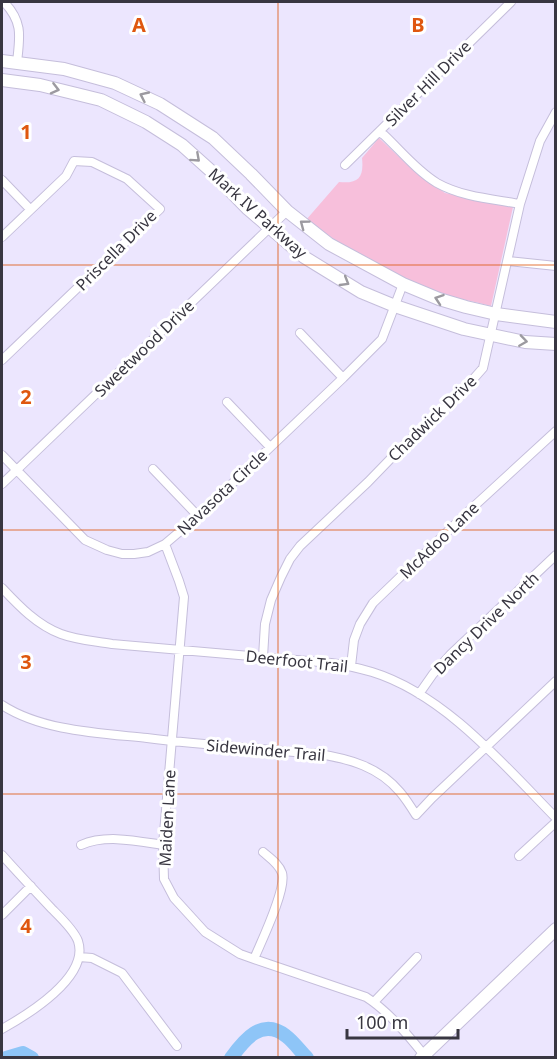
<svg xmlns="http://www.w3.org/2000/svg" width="557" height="1059" font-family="'Noto Sans',sans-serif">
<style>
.green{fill:#f7bfdb}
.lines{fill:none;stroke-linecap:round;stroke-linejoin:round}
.river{stroke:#8ec5f7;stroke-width:14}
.street-casing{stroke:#c5bedb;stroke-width:10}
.secondary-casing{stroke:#c5bedb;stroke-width:14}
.street{stroke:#fff;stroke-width:8}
.secondary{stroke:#fff;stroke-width:12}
.oneway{stroke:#9c9aa0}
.grid{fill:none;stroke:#df570f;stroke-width:1.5;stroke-opacity:0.55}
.labels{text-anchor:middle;stroke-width:6;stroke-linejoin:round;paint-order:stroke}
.street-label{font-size:16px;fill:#383641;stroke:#fff}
.grid-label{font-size:20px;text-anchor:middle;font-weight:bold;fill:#df570f;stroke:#fff;stroke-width:6;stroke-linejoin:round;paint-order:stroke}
</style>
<rect width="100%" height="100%" fill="#ece6fe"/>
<path class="green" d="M379,138L415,172L445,193L513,207L491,306C473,301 454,298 437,292C389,274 347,249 306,220L339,182C359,184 364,177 362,158Z"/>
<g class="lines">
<path class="river" d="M6,1058L23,1053L32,1058
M231,1058C244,1040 262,1017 286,1036C294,1042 300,1051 307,1058"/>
<g class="street-casing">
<path id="street" d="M4,2C23,22 20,36 17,62
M379,132L384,135C401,151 417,171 437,183C462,197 492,199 520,204
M345,165L511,2
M2,180L30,209
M2,237L66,176L74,161L92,162L127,179L160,209L2,360
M508,261L556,266
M300,333L343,378
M227,402L270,447
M2,455L85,540L107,550L122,554H134L148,552L165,544L198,516L343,378L382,339L403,284
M153,469L198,516
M2,484L287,211
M165,544L179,581L184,597L163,845L164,879L174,898L205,932L240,954L254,959L366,997C388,1011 408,1035 424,1055
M2,588C19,606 37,625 61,634C77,640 95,641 112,644L331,663C345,665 358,668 372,672C444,694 504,765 556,818
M263,657L265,624L271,600L281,577L290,559L300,546L368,482L400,449L461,393L483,368L520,204L540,141L556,112
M351,666L354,640L360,624L373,603L471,509L556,431
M419,694L433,674L450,655L556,555
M2,705C42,731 99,733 147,738C204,745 262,749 319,754C350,759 379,767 400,792C406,799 411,807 416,815L432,798L556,681
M81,845C106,834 137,841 163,845
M2,855C18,873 35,891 52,909C60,917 74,930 78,941C90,977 27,1015 2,1029
M519,856L556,822
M2,915L31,886
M79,957L92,958L122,973L177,1046
M254,959C261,942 287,889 282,873C279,864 270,858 263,852
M374,1002L417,957"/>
</g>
<g class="secondary-casing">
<path id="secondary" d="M2,61L64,69L115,83L160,104L213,138L251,174L287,211L329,244L403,284L439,299L466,307L496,314L556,322
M2,80L40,85L101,100L146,122L182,145L211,171L248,209L304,257L361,292L395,306L464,329L525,342L556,344
M421,1058L556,929"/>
</g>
<use href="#street" class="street"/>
<use href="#secondary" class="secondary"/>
</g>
<defs><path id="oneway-chevron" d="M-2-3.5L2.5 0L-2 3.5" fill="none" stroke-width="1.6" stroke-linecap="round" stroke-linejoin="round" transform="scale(1.5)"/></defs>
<g class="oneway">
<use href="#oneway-chevron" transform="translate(55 89) rotate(14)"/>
<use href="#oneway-chevron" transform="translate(144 96) rotate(-155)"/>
<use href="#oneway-chevron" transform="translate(196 158) rotate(42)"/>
<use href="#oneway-chevron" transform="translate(304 224) rotate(-143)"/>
<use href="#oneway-chevron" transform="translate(345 282) rotate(31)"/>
<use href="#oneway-chevron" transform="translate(439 299) rotate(-161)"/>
<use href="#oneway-chevron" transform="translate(523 341) rotate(8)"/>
</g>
<path class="grid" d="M278,2V1058M2,265H556M2,530H556M2,794H556"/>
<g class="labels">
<g class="street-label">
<text transform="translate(428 83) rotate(-45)" y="6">Silver Hill Drive</text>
<text transform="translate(258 213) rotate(42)" y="6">Mark IV Parkway</text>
<text transform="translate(116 250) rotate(-45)" y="6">Priscella Drive</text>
<text transform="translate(144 348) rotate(-44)" y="6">Sweetwood Drive</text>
<text transform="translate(432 418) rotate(-44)" y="6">Chadwick Drive</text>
<text transform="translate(222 492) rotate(-43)" y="6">Navasota Circle</text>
<text transform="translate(439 540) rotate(-44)" y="6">McAdoo Lane</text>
<text transform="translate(486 623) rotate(-44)" y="6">Dancy Drive North</text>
<text transform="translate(297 661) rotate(6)" y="6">Deerfoot Trail</text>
<text transform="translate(266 750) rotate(5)" y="6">Sidewinder Trail</text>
<text transform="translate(167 818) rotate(-87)" y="6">Maiden Lane</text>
</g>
</g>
<g class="grid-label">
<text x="139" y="32">A</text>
<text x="418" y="32">B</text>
<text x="26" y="139">1</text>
<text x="26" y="404">2</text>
<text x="26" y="669">3</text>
<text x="26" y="933">4</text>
</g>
<rect width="557" height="1059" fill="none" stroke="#383641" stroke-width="6"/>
<path d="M347 1029v9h111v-9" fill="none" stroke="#383641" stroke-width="3"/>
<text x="356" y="1029" font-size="18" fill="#383641" stroke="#ffffff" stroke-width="4.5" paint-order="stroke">100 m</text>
</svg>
